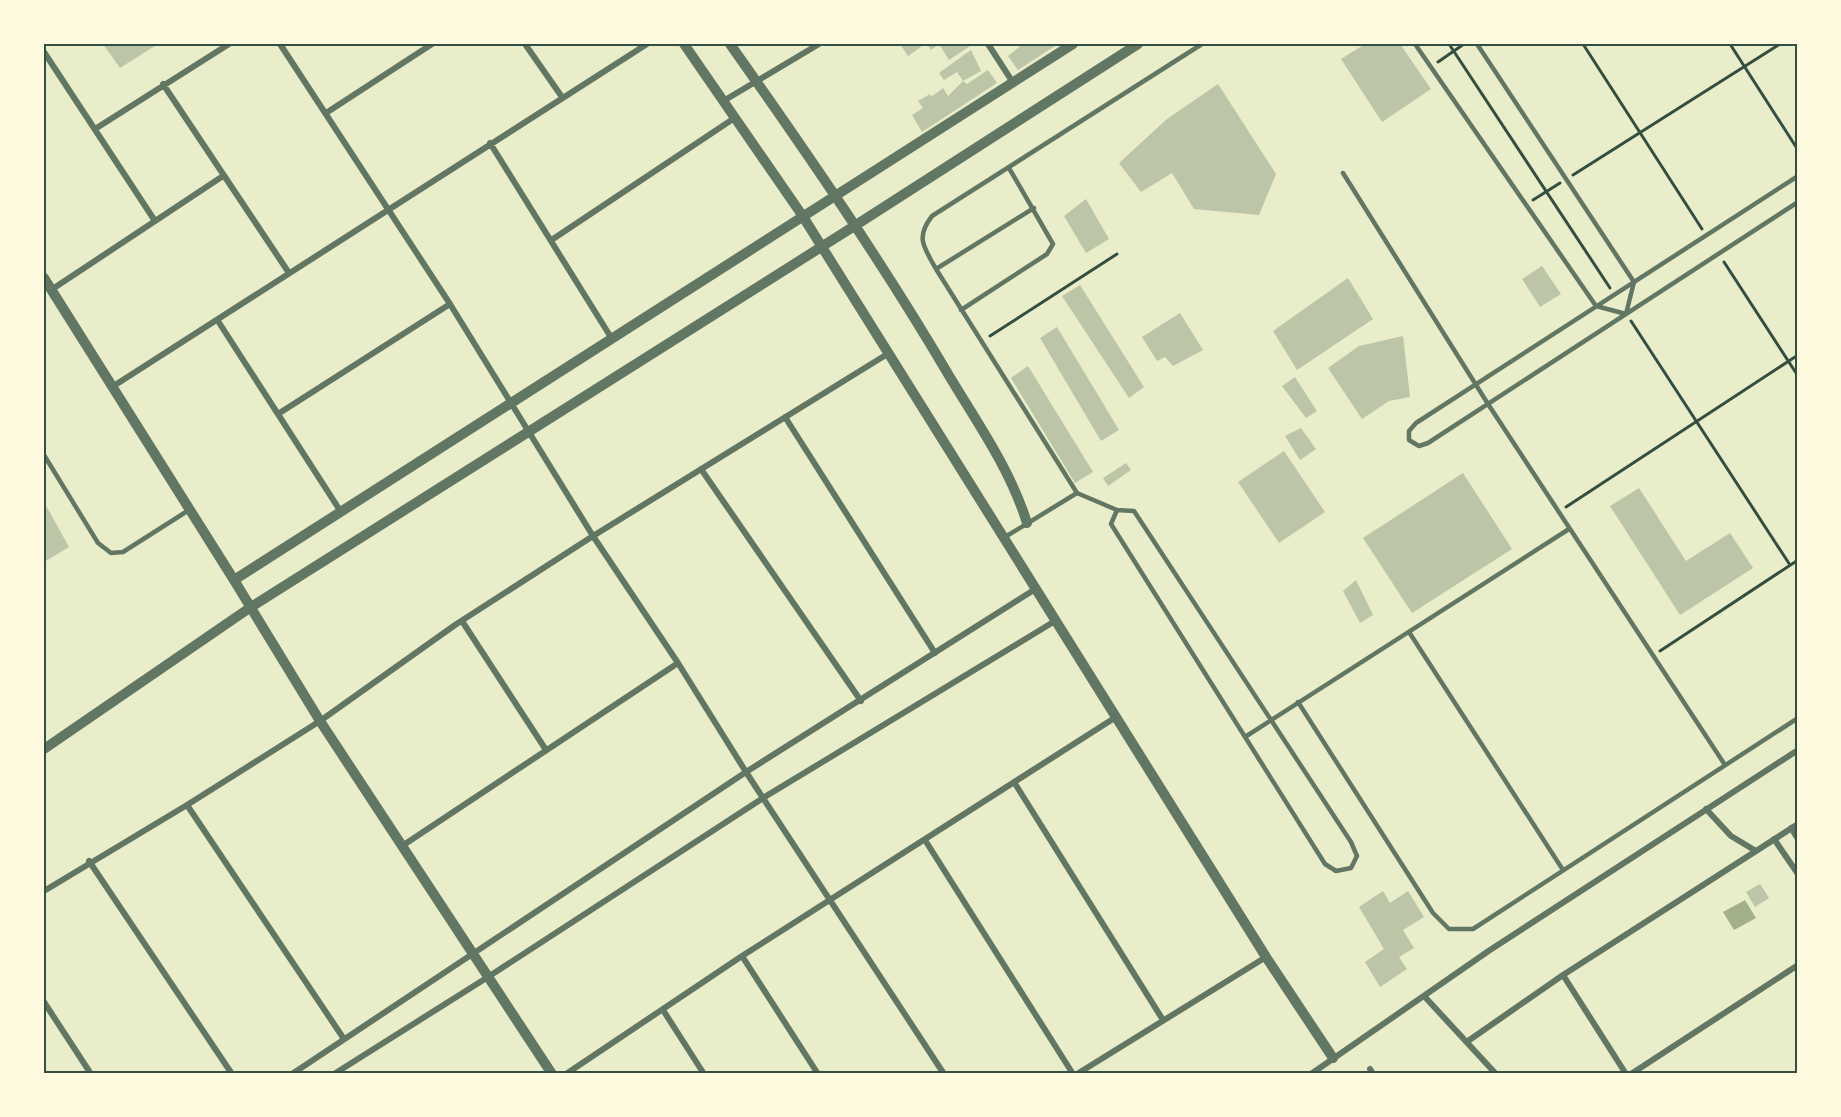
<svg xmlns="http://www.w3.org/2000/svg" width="1841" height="1117" font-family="Figtree,sans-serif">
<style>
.water{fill:#a3b18a}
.building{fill:#bcc5a7}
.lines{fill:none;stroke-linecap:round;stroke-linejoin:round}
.path{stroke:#344e41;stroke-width:3}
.service{stroke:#617663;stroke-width:4.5}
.minor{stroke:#617663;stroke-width:6}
.tertiary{stroke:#617663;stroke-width:10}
.neatline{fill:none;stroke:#344e41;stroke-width:2}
</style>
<rect width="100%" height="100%" fill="#e9edc9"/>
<path class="water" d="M1745,900L1756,918L1734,930L1723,912Z"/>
<path class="building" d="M103,44H158L120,68Z
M900,44H919L921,47L908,56Z
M927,44H973L949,60L939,44L931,50Z
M1023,44H1058L1018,70L1008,56Z
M1365,44H1400L1431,89L1382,122L1341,59Z
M971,50L981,71L963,81L957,72L944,80L939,73Z
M988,70L997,83L922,132L912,115L923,108L918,101L930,94L931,97L943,88L948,96L963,81L967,84Z
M1218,84L1276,174L1259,215L1194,209L1172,173L1141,192L1119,163L1167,119Z
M1086,199L1109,239L1086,253L1064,216Z
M1542,266L1561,294L1540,307L1522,279Z
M1348,278L1373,319L1297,370L1273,331Z
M1080,285L1144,387L1129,398L1062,296Z
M1180,313L1203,350L1173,366L1165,357L1157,361L1142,337Z
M1057,327L1119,430L1101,441L1040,338Z
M1403,336L1410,397L1389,401L1362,419L1328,368L1359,346Z
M1028,366L1093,472L1075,483L1011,378Z
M1295,377L1317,411L1306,418L1282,386Z
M1301,428L1316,449L1300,460L1285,436Z
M1284,451L1325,512L1279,543L1238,482Z
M1126,463L1131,470L1108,486L1103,478Z
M1463,473L1512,549L1412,613L1363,538Z
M1639,488L1686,561L1730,533L1753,568L1680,615L1610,506Z
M44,502L69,547L44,562Z
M1356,580L1373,615L1360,623L1343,591Z
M1760,884L1769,898L1755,907L1746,892Z
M1383,891L1390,903L1408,891L1424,917L1403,930L1414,948L1399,957L1407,969L1380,987L1365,962L1384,949L1359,907Z"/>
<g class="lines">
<path class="path" d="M1449,44L1610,288
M1583,44L1702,229
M1730,44L1798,150
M1438,62L1464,44
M1573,175L1780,44
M1533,200L1560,183
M1724,262L1798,376
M1631,321L1790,565
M990,336L1117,254
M1566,507L1798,355
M1660,651L1798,560"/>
<path class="service" d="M1415,44L1596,306L1626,314L1634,282L1477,44
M1343,173L1488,404L1725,765
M1798,176L1416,423L1409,431V440L1419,446L1428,443L1798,202
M936,269L1034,208
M961,310L1047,254L1053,244L1009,168
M44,455L98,543L111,553L123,552L189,510
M1077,493L936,269C924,247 915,238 932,216L1202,44
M1005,537L1077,493L1117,510L1134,511L1351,842L1357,856L1351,868L1336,871L1325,864L1111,524L1117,510
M1409,632L1563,870
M1298,702L1433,913L1449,929H1473L1798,718
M1245,737L1569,529"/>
<path class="minor" d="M280,44L450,304L593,536L678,663L746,772L944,1074
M525,44L562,97
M988,44L1012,81
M44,52L155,221
M163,84L289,273
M725,100L819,44
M326,113L432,44
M95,129L229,44
M490,143L612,339
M553,239L736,117
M51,290L223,176
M218,321L341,512
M112,387L647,44
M278,414L450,304
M785,417L935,653
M701,469L861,701
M462,621L546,750
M1014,782L1163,1020
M187,805L344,1039
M1706,809L1731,836L1756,851
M1791,828L1798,839
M1774,839L1798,874
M925,840L1073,1074
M402,846L678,663
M89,861L232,1074
M44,891L187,805L320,721L455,625L593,536L889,353
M742,956L818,1074
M1563,975L1626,1074
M1425,997L1496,1074
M44,1002L91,1074
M663,1010L704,1074
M1468,1041L1563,975L1798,824
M1370,1069L1373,1074
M292,1074L746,772L1037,588
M334,1074L488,977L763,798L1055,621
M566,1074L742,956L1116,717
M1077,1074L1266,957
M1311,1074L1490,950L1798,750
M1631,1074L1798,965"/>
<path class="tertiary" d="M684,44L802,215L1266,957L1333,1058
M730,44C807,153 883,263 951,379C979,425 1011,471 1027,523
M44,278L234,580L320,721L552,1074
M234,580L1073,44
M44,749L251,607L856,225L1138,44"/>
</g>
<rect width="1841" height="1117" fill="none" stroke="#fefae0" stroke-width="90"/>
<rect x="45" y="45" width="1751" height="1027" class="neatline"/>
</svg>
